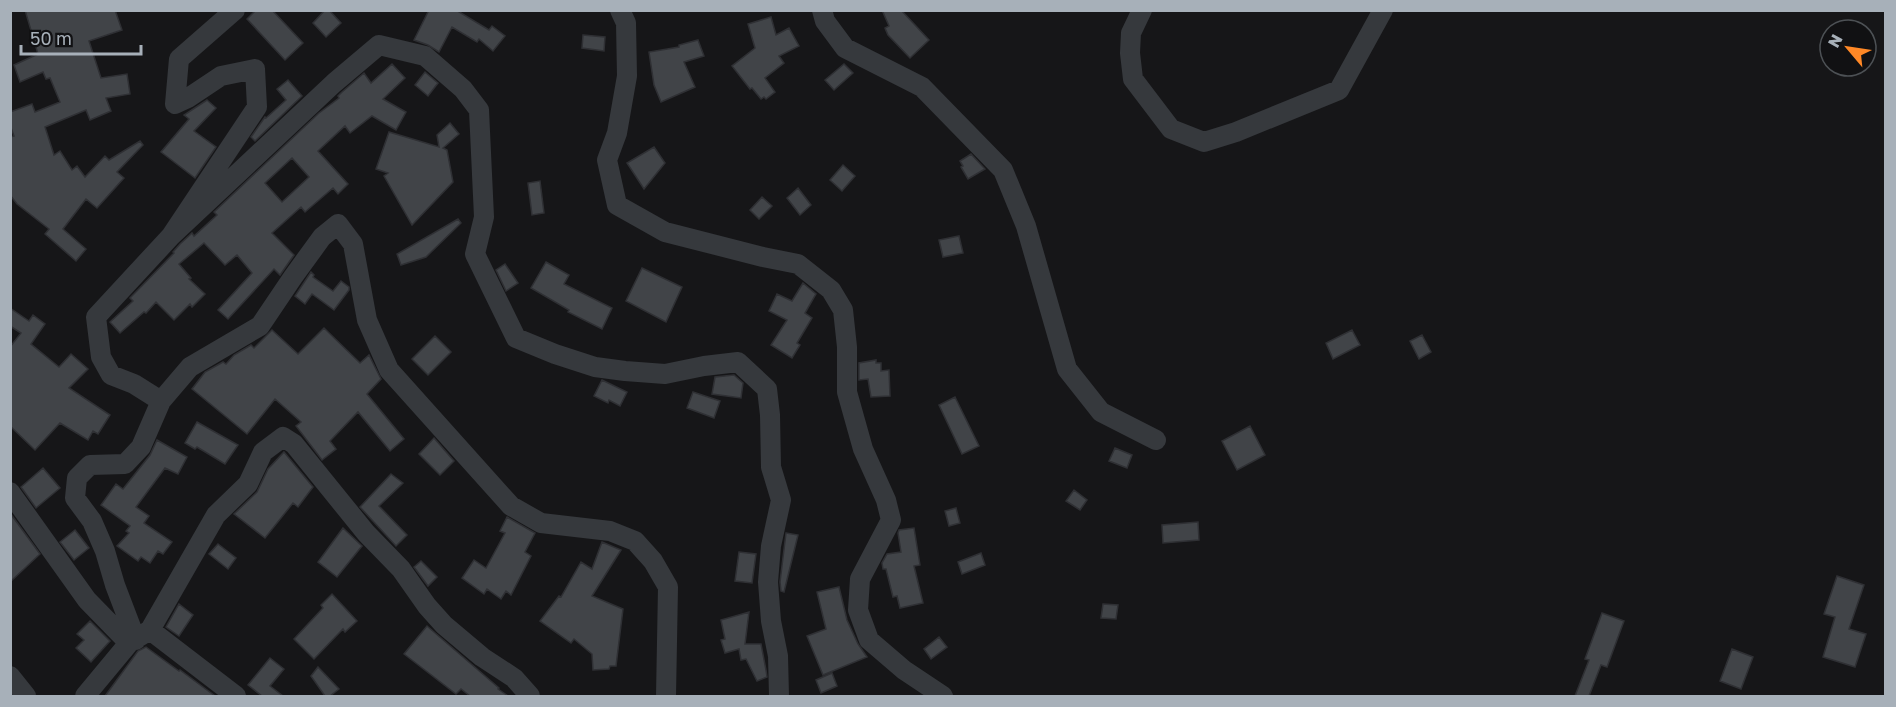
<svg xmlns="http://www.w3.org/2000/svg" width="1896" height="707" font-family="'Golos Text',sans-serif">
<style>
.building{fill:#414448;stroke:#2f3034;stroke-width:1.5;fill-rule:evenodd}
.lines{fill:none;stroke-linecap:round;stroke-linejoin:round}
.minor{stroke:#36393d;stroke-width:20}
</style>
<rect width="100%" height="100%" fill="#161618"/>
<path class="building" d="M25,10H115L122,30L89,41L101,78L127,74L130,94L106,98L111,111L90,120L86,110L45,127L54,155L60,151L72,170L77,166L85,177L105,156L109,160L140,141L143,145L117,172L124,178L97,208L86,199L63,229L86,249L76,261L45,234L49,229L17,204L10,195V137L14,136L10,125V112L32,104L35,112L60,102L50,78L46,79L43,72L20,82L14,65L38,54Z
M256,10H272L303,43L285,60L247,19Z
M325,10H329L341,23L326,37L313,23Z
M429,10H456L489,30L492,26L505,36L493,51L479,39L477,42L452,27L439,52L428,45L414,40Z
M882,10H901L929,40L910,58L888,35L885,28L889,26Z
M771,17L776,35L789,28L799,46L779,56L784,63L765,78L775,92L766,99L764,97L761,99L752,88L750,89L732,66L755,48L748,24Z
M583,35L605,37L604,51L582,48Z
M698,40L704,56L684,62L695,87L661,102L654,85L649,52L679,47V45Z
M392,64L405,78L383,99L406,112L396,130L372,116L350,133L345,126L318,151L348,184L338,194L333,188L305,212L301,207L272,233L294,255L280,275L274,269L228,319L218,310L252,273L237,255L225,265L204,243L179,264L191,278L189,279L205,294L192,307L190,304L174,320L156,302L146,313L144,312L120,333L110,322L133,301L130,298L174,253L173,252L180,244L192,233L194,236L217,215L214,212L319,113L339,98L338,96L342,92L364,73L371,83ZM292,158L309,177L282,202L265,183Z
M844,64L853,73L834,90L825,80Z
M425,72L438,83L428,96L415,85Z
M288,80L302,96L255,141L251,137L265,117L266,118L286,100L277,89Z
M207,100L216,108L194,131L216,147L195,178L161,152L189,119L184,115Z
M450,123L459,134L443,148L447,150L453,182L412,225L384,176L388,173L376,169L389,132L439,147L437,135Z
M654,147L665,163L644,189L627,163Z
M971,154L985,169L968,179L961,167L963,166L960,161Z
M843,165L855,176L842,191L830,180Z
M540,181L544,213L532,215L528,183Z
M798,188L811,205L800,215L787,198Z
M762,197L772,206L759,219L750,210Z
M458,219L461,223L426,257L401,265L397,254Z
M959,236L963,253L943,257L939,240Z
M546,262L569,275L564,284L612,308L602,329L568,312L569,310L531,288Z
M505,264L518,283L506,291L496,270Z
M642,268L682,287L666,322L626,301Z
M311,272L314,275L313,277L333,291L341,281L349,287V290L334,310L312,294L305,304L295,296Z
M803,283L816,294L805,313L812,318L797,343L800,345L792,358L771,345L787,320L769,311L777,294L792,301Z
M10,308L29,321L33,315L45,324L31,344L59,367L71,354L88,369L69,388L110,415L98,434L93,431L88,440L60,423L35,450L10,426V347L21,333L10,326Z
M324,328L360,363L369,355L381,379L367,394L404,439L390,451L358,412L330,441L336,449L322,460L296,426L301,422L275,399L247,434L192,389L205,372L223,362L226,364L234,355L251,345L254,348L272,330L298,354Z
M1352,330L1360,345L1333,359L1326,343Z
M1422,335L1431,352L1419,359L1410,341Z
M435,336L451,352L428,375L412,359Z
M876,360V363H881V371L889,370L890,396L871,397L868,379L859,380V363Z
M734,375L743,383L741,398L712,394L715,377Z
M602,380L627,392L620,406L609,400L608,403L594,396Z
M693,392L720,401L714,418L687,408Z
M955,397L979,446L962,454L939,405Z
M197,422L238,445L225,464L197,447L195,449L185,443Z
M1250,426L1265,455L1237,470L1222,441Z
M434,438L454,461L440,475L419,454Z
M157,440L187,457L178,474L165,468L136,507L149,516L144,523L172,542L163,554L158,551L150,563L141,557L138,561L117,546L129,533L126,531L130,526L101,505L116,484L123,489L150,455Z
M1115,448L1132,455L1127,468L1109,461Z
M284,452L313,487L298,507L293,503L265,538L234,514L257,492L268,469Z
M43,468L60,488L36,508L21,487Z
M391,474L403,483L379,506L407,535L396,546L360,507Z
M1074,490L1087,500L1080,510L1066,501Z
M956,508L960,523L949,526L945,511Z
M10,513L40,554L10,582Z
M507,517L535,533L525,552L531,556L511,595L506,591L501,599L487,589L484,594L462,578L474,560L486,568L505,533L500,531Z
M1198,522L1199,540L1163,543L1162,525Z
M343,528L362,546L337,577L318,562Z
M914,528L920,565L914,566L923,603L900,608L897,596L893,597L886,569H883L882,563L887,554L901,552L898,533L899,530Z
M75,530L89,548L74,560L60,542Z
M786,533L798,535L784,592L781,591L780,582Z
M602,542L621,550L592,596L623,609L616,666H610L609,669L593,670L592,654L574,639L571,643L540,621L559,596L561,597L581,562L592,569Z
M218,544L236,558L228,569L209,554Z
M739,552L756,554L752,583L735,581Z
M981,553L985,565L962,574L958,562Z
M421,561L437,577L428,586L414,567Z
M1837,576L1864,585L1849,629L1866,634L1855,667L1823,657L1835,617L1824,614Z
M839,587L847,620L858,644L867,657L823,675L807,636L826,629L817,592Z
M332,594L357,621L345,632L343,629L314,659L294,639L323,608L321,605Z
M179,604L193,615L179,636L166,627Z
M1103,604L1118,605L1116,619L1101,618Z
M749,612L745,644H761L766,670L767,677L757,681L746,659L741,660L739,649L725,653L721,640L725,639L721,620Z
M1602,613L1624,621L1607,667L1601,665L1589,696H1575L1589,660L1585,659Z
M90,621L110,641L91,662L76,648L84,640L77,634Z
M427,626L499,688L498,689L508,696H470L461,689L456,694L404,654Z
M939,637L947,647L931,659L924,649Z
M146,647L179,671L180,670L215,696H105L138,651Z
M1732,649L1753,657L1741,689L1720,681Z
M270,658L284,669L270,686L283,696H262L248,685Z
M318,667L339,689L330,696H325L311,676Z
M832,673L837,686L821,693L816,680Z"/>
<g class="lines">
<path class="minor" d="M620,10L626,23L627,76L617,133L607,160L617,205L665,232L763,257L798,264L831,290L843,310L847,347V392L863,449L886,500L891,520L860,579L858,610L869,640L904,670L943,696
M822,10L825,21L845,48L922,87L1003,170L1026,226L1067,369L1101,412L1156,440
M1142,10L1131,33L1130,53L1133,79L1171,129L1204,142L1236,132L1339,90L1383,10
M171,236L334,83L379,45L425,56L463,89L479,110L484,217L475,254L516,338L555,354L595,367L625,371L665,374L704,366L738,362L767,389L770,415L771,467L781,500L771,546L768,582L771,621L778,656L779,696
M161,401L190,367L260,326L293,277L322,237L338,224L353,244L367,320L389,370L511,506L541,523L610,531L635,541L653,561L668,587L666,696
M10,492L87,600L129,643
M150,630L216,515L248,484L263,452L283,437L294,444L366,533L401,569L427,606L444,625L482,657L514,678L530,696
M136,640L115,585L105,551L92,521L75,498L77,478L90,465L125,464L141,447L161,401L134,384L111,375L101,357L96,317L171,236L257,107L255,69L221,76L188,98L175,104L179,59L235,10
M10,676L26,696
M85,696L129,643L150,630L236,696"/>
</g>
<rect width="1896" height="707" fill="none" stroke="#a7b0b9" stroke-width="24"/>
<g transform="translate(1848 48) rotate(299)"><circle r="28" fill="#111113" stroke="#4d5155" stroke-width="1.5"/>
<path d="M0-4.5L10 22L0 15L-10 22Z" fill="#ff8826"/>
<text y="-9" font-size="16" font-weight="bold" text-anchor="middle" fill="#a7b0b9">N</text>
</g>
<path d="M21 45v9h120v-9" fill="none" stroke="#a7b0b9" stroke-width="3"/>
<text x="30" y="45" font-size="18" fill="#a7b0b9" stroke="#111113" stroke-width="4.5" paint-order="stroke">50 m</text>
</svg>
